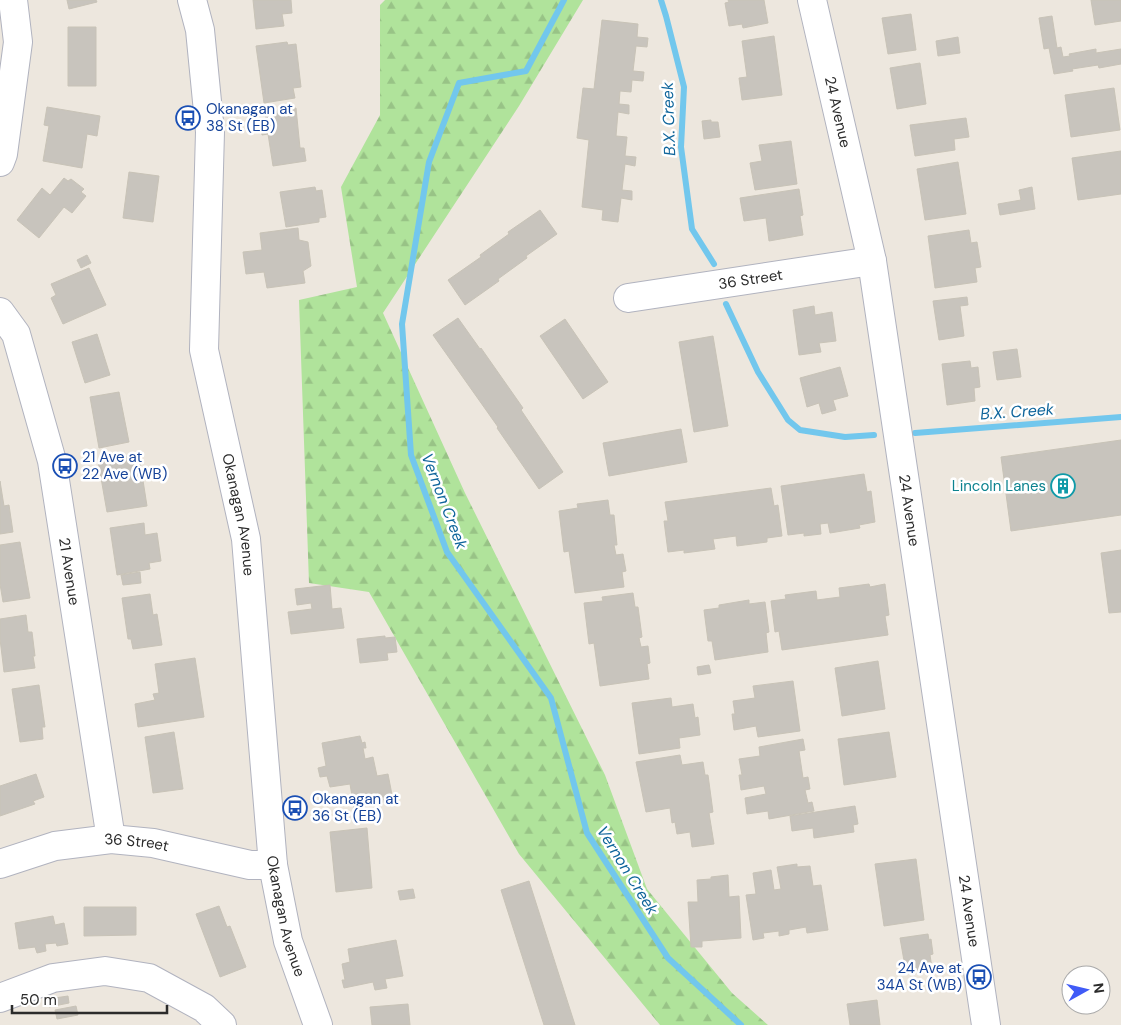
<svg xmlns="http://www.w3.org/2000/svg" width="1121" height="1025" font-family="'DM Sans',sans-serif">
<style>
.forest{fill:url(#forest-firs)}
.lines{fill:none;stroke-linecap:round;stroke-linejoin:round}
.stream{stroke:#72c7ed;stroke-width:6}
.building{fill:#c8c4bd;stroke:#c8c3b7}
.minor-casing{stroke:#b1b3bf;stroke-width:30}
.minor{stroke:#fff;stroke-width:28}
.labels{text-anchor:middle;stroke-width:5;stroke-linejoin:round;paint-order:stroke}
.transit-label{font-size:15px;fill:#164399;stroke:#fff;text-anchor:start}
.street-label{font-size:15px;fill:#2b2b2b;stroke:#fff}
.culture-label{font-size:15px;fill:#0d838f;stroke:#fff;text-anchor:end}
.water-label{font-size:16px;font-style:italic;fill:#0f659b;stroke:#fff}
</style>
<defs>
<pattern id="forest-firs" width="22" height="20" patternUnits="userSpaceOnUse" patternTransform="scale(1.25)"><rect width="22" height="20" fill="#b0e39b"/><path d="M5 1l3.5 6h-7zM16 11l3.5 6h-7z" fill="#98c386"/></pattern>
</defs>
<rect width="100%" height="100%" fill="#ede7de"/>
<path class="forest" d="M385,0H583L519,106L383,313L465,493L605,775L647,889L732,993L768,1025H660L519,854L369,592L309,583L299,300L357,287L341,187L380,115V5Z"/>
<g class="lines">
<path class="stream" d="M564,0L526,71L459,83L429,162L402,324L411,455L447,552L551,698L587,833L668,958L741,1025
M661,0L666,16L684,87L681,147L692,229L714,264
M726,304L758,372L788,420L800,430L845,437L874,435
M915,433L1121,417"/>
</g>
<path class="building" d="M67,0H96L97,2L69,9Z
M253,0H291L292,13L282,14L284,26L256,29Z
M728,0H764L768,23L743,28L742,24L729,26L725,3L729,2Z
M1091,0H1121V21L1095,25Z
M911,14L916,50L888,54L882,18Z
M1052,16L1057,48L1061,47L1063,57L1070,56L1069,54L1096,49V53L1121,49V64L1099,68L1098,65L1072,69L1073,71L1054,74L1049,48L1044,49L1039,18Z
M602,20L638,24L637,37L648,38L647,47L636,46L633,71L644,72L643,81L632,80L631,92L620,91L619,104L629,105V114L618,112L616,136L627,137L625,156L636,157L635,166L625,164L622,190L632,191V200L621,198L618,222L602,220L603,210L582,207L589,140L577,138L583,88L594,89Z
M68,27H96V86H68Z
M774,36L782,95L742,100L739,78L747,77L742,41Z
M958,37L960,53L938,56L936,41Z
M287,42L288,45L296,44L301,87L293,88L295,98L264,103L256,46Z
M920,63L926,104L897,109L890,68Z
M1114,88L1120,130L1071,137L1065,95Z
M47,107L100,116L97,136L87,134L82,168L43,161L49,126L44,125Z
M296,108L300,148H304L306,161L273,166L268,134L262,135L260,123L266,122L265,113Z
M966,118L969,137L954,139L955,150L915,156L910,125Z
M711,120V122H718L720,137L704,139L702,121Z
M791,141L797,184L755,190L750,163L762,161L759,145Z
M1121,151V194L1078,200L1072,158Z
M958,162L966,214L925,220L917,169Z
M129,172L159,176L153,222L123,218Z
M64,178L68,181L71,179L84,189L81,192L86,196L72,213L64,207L39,238L17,220L42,188L50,195Z
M315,187L316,191L322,190L326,217L319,218V222L286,227L280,192Z
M1032,187L1035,209L1000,215L998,204L1021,200L1019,190Z
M799,189L803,215L800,216L803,235L769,241L766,218L744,221L740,198Z
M540,210L557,234L526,256L527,258L498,279L499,281L465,305L448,280L481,257L480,255L509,234L508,232Z
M298,228L299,240L308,242L311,266L303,271L305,283L267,288L264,272L246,274L243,252L262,250L260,233Z
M969,230L971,243L977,242L981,267L975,268L977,282L935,288L928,236Z
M87,255L91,263L81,268L77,260Z
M89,268L106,305L63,324L51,298L56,295L51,284Z
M967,297L968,305L960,306L964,336L939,340L933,301Z
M814,306L815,315L832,312L836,341L819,343L821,352L799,355L793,310Z
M458,318L480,349L481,348L523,408L521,410L563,472L539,489L497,428L498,427L433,335Z
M565,319L608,382L583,399L540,336Z
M97,334L110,375L85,383L72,342Z
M713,336L728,426L694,432L679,342Z
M1017,349L1021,377L997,380L993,352Z
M970,361L971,368L978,367L980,387L974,388L975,401L947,405L942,364Z
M840,367L848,396L833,400L836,410L822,414L819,403L807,407L800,378Z
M119,392L129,442L99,448L90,397Z
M681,429L687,462L609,476L603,443Z
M1121,440V515L1011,531L1001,457Z
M139,455L147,506L107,512L98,461Z
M864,474L867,492L871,491L875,522L859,525L860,528L830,533L828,523L820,524L821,534L804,536V533L788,535L781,486Z
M0,481L4,506L9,505L13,532L0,534Z
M771,488L774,506L778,505L782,536L767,538V542L737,546L736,536L713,539L715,549L684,553V550L668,552L664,521H668L665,502Z
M608,500L610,515H614L617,545H614L616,555L623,554L626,571L622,572L624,587L575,593L569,551L564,552L559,511L578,508L577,504Z
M144,523L145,535L157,533L161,561L149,563L150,569L117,575L110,528Z
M20,542L30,598L3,602L0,584V545Z
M1121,550V612L1109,613L1101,553Z
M140,572L141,583L123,585L121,575Z
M869,584L870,587L885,584L889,615L885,616L888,635L782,650L779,631L775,632L771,601L786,599L785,595L816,591L817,600L840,597L839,588Z
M330,585L332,609L341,608L344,628L291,634L288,612L312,609L311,603L297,605L295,589Z
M633,593L635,607H638L642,637L639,638L641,647L648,646L650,663L647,664L649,679L600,686L594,643L589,644L584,603L603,601L602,597Z
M150,594L153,615L157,614L162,645L133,649L131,639H128L122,598Z
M749,600V604L765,602L769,632L766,633L768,652L715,660L712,641H708L704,610L719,608V605Z
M26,615L28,632H32L35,656H33L35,668L4,672L0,639V619Z
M385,636V638L395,637L397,652L387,653L388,660L360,663L357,639Z
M195,658L204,717L138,727L135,704L155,700L153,694L159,693L155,664Z
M878,661L885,709L842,716L835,668Z
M709,665L711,673L698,675L697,667Z
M793,681L800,731L758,737L756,726L734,730L732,714H735L733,701L755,698L753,686Z
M39,685L45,727H42L43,739L20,742L12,689Z
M671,698L672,707L693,704L695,718L698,717L700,735L679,738L680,748L639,754L632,703Z
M174,732L183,789L153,793L145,737Z
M889,732L896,777L844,785L838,739Z
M360,736L362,743L365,742L366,748H363L365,759L373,757L377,776L388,774L393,800L354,808L350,784L330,787L327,776L320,777L318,768L326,766L322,743Z
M803,739L805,750L799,751L803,778L808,777L810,789L805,790L808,803L812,802L814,811L769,819L768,811L747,814L745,798L766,794L764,786L741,790L739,775H742L739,759L760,756L759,747Z
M680,755L682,765L703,762L705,775H708L713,812L709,813L714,844L692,847L690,832L677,834L675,822L672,823L670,808L646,812L636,762Z
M36,774L44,797L33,801L35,804L0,816V786Z
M855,806L858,824L853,825L854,832L814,838L813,828L792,831L790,816Z
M367,828L372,888L336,892L330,832Z
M916,859L924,920L884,926L875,864Z
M797,864V867L810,866L813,886L821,885L828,930L807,933L806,927L789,930V934L779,936V931L763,933L764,938L753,940L746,895L756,894L753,873L771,870L774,890L781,889L777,867Z
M728,875L729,897L739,896L741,938L702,941V947H691L688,902H698L697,880L711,879V877Z
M529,881L575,1025H544L501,890Z
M413,889L415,898L400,900L398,891Z
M219,906L227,927L230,926L246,967L220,977L196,914Z
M84,907H136V935L84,936Z
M53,916L55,925L64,923L68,944L57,946L56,943L45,944L46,951L37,953L35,947L19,949L15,923Z
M928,934L929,940L931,939L933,954L930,955L932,968L906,972L900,938Z
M396,940L403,976L385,979L387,988L375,990L373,982L344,988L342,980H345L342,964L350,962L348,949Z
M68,996L69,1003L49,1007L48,999Z
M877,1000L880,1025H850L847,1004Z
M408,1004L410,1025H372L370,1007Z
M76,1006L78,1015L57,1019L55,1010Z"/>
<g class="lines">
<g class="minor-casing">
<g id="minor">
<path id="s1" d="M192,0L200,30L210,132L204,350L246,539L273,865L288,941L318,1025"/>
<path id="s2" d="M812,0L872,261L986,1025"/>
<path d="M0,162L3,154L18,42L13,0"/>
<path id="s3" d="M628,298L872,261"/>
<path id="s4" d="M0,312L16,334L52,461L111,839"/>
<path id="s5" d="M0,864L55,846L111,839L153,843L250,865H273"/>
<path d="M0,998L53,978L105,971L149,978L204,1008L222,1025"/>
</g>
</g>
<use href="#minor" class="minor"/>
</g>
<defs>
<g id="bus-ring" transform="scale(1.25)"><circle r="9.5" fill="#fff" stroke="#1a4fb4" stroke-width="1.5"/><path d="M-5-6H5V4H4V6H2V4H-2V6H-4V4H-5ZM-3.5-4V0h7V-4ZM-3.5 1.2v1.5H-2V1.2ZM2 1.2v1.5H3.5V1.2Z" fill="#1a4fb4"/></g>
<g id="building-ring" transform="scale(1.25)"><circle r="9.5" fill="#fff" stroke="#0f9aa8" stroke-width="1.5"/><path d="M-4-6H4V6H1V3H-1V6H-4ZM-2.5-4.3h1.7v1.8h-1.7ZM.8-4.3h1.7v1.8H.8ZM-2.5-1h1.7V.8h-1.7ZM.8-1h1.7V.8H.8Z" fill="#0f9aa8"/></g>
</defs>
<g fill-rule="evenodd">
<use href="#bus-ring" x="188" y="118"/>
<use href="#bus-ring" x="65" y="466"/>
<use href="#building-ring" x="1063" y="486"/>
<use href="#bus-ring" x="295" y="808"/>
<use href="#bus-ring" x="979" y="977"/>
</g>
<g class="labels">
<g class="transit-label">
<text x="206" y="114">Okanagan at<tspan x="206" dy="17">38 St (EB)</tspan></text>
<text x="82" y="462">21 Ave at<tspan x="82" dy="17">22 Ave (WB)</tspan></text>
<text x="312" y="804">Okanagan at<tspan x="312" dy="17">36 St (EB)</tspan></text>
<text x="962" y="973" text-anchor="end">24 Ave at<tspan x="962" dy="17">34A St (WB)</tspan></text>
</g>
<g class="street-label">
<text dy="5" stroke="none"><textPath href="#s2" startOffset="115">24 Avenue</textPath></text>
<text dy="5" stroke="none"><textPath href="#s3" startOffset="124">36 Street</textPath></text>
<text dy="5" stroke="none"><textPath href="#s2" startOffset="520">24 Avenue</textPath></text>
<text dy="5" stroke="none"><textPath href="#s1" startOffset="520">Okanagan Avenue</textPath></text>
<text dy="5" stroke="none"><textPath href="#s4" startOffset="271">21 Avenue</textPath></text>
<text dy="5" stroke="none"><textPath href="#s5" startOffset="140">36 Street</textPath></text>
<text dy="5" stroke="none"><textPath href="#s2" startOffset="925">24 Avenue</textPath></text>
<text dy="5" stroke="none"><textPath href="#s1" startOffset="925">Okanagan Avenue</textPath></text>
</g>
<g class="culture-label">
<text x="1046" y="491">Lincoln Lanes</text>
</g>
<g class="water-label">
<text transform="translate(668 119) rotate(-92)" y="6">B.X. Creek</text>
<text transform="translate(1017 411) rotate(-4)" y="6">B.X. Creek</text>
<text transform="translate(445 501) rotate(69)" y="6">Vernon Creek</text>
<text transform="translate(628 870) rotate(58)" y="6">Vernon Creek</text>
</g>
</g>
<g transform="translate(1086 990) rotate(82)"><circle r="24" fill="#ffffff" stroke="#aaaaaa"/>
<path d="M0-4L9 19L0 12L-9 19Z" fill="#405bf7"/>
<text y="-8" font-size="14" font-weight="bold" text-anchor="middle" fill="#2b2b2b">N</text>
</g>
<path d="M12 1005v8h155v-8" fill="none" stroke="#2b2b2b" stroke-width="2.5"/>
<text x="20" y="1005" font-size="15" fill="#2b2b2b" stroke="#ffffff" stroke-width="4" paint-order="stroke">50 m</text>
</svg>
